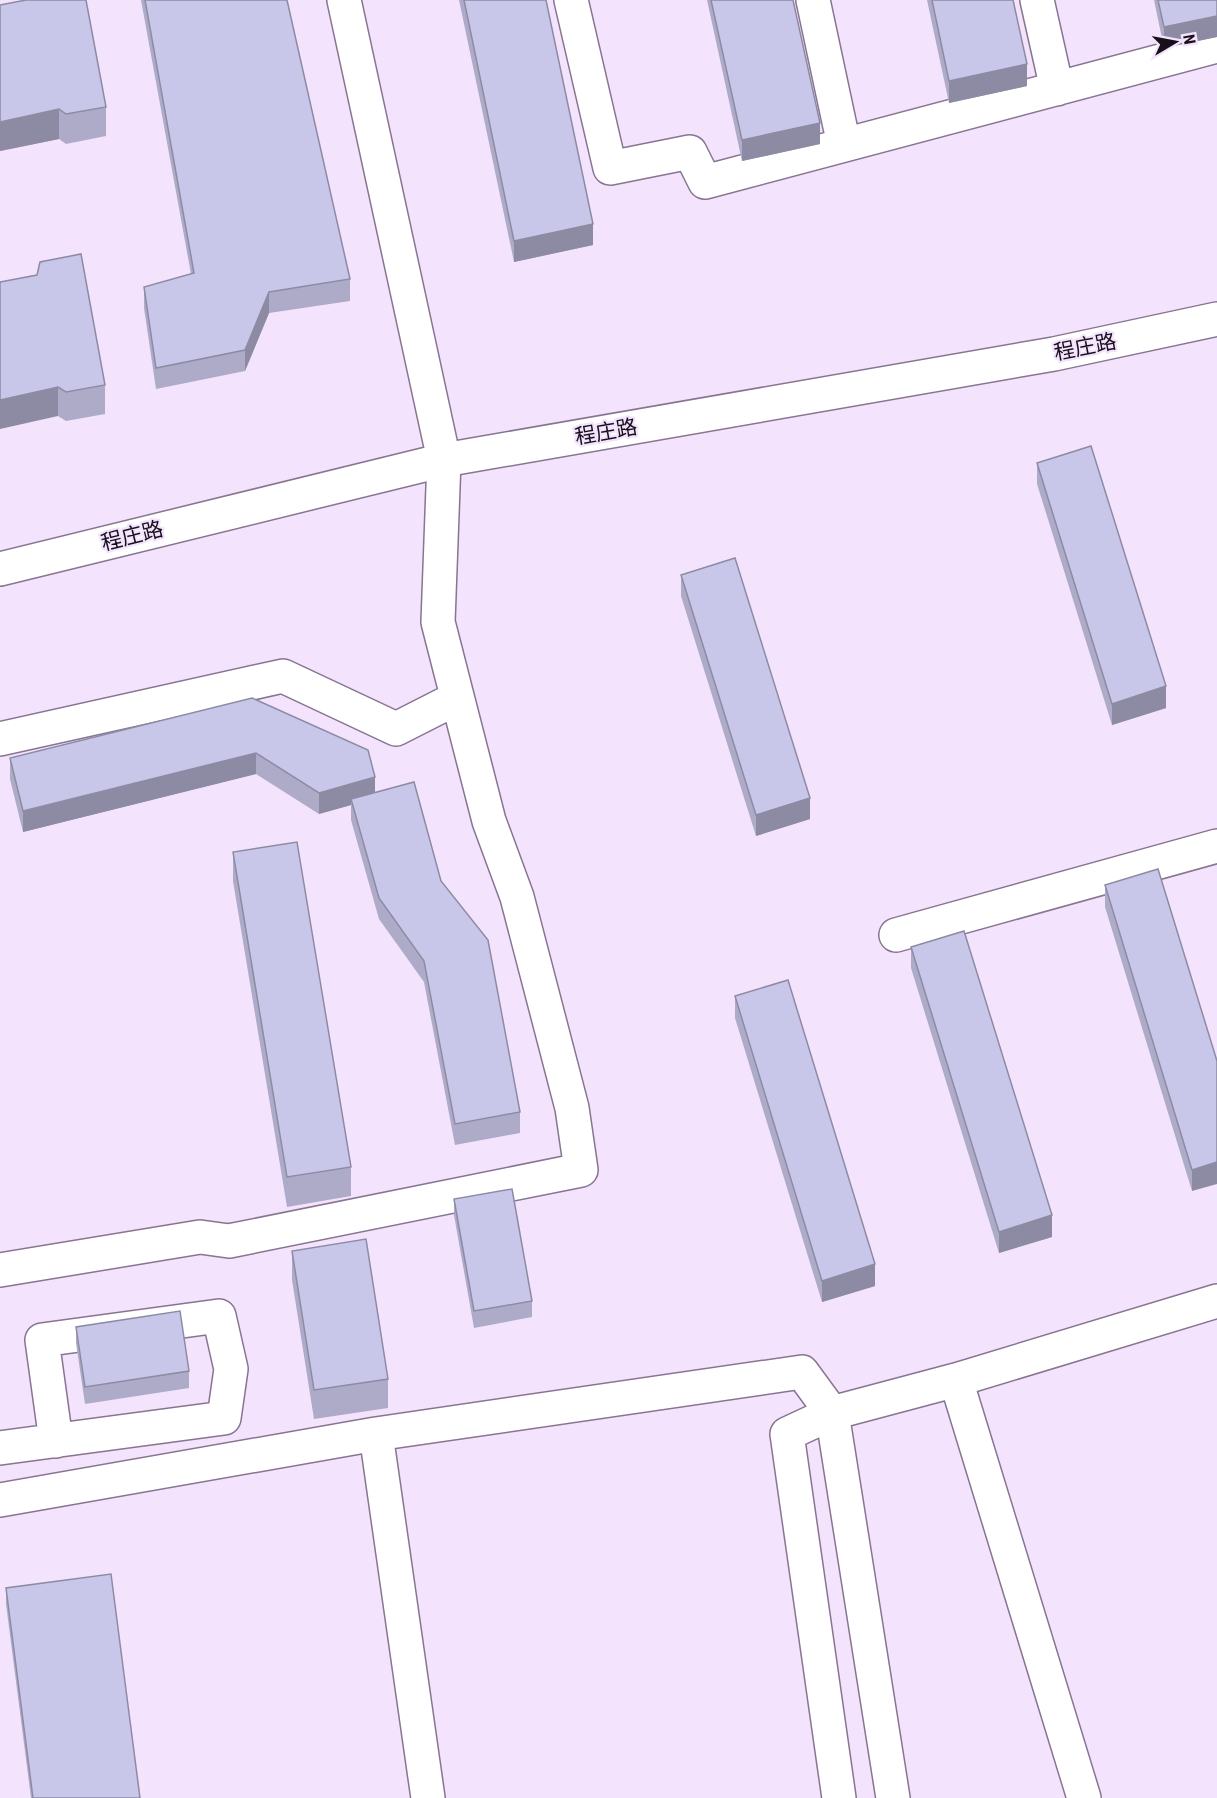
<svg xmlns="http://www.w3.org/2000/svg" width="1217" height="1798" font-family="'Roboto Condensed','Noto Sans SC',sans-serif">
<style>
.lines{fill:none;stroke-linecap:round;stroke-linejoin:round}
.minor-casing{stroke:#877591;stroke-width:36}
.minor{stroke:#fff;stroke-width:33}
.wall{fill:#adabc8}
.shaded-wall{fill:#8d8ba3}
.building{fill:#c9c7e9;stroke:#8d8ba3;stroke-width:1.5}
.labels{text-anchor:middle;stroke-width:4.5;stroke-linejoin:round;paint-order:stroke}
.street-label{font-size:21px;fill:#17101a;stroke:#f4e3fd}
</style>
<rect width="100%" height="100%" fill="#f4e3fd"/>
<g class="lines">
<g class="minor-casing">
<path id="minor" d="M571,0L610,168L690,152L705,182L1217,46
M813,0L844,145
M1037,0L1057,89
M0,569L444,460L1054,354L1217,319
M0,739L283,676L396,729L457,698
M896,935L1217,846
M0,1270L200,1237L229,1241L581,1170L572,1108L517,897L489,821L438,622L444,460L344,0
M956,1380L1217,1301
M0,1448L224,1418L231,1369L219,1316L42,1340L56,1441
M0,1500L376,1434
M428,1798L376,1434L802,1372L832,1413L787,1434L839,1798
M893,1798L832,1413L956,1380L1084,1798"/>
</g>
<use href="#minor" class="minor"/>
</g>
<path class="wall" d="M141,0H287L350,279V301L269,313L245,371L156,389L144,308V287L191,274Z
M459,0H546L593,245L514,262Z
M707,0H793L820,144L742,161Z
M927,0H1013L1027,86L949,103Z
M1154,0H1217V37L1164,48Z
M0,5L106,107V136L66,144L59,139L0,151Z
M0,282L105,385V414L66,421L58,416Z
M1037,463L1166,708L1112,725L1037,484Z
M681,575L810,819L756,836L681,596Z
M252,698L375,793L441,881L520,1112V1133L455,1145L424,982L379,919L351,820V805L319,814L256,774L23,832L10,779V758Z
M233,852L351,1167V1196L287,1207L233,881Z
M1105,885L1217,1061L1192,1191L1105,907Z
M911,947L1052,1237L999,1253L911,968Z
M735,996L875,1286L822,1302L735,1018Z
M454,1199L532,1301V1317L474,1328L454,1215Z
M292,1251L388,1379V1408L314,1419L292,1280Z
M76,1327L189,1371V1388L85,1404L76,1343Z
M6,1588L140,1798H31L6,1604Z"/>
<path class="shaded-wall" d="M1217,16V37L1164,48V27Z
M1027,64V86L949,103V81Z
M59,109V139L0,151V122Z
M820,123V144L742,161V140Z
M593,224V245L514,262V241Z
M269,292V313L245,371V350Z
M58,387V416L0,429V400Z
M1166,686V708L1112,725V704Z
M256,753V774L23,832V811Z
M375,777V798L351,799V805L319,814V793Z
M810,798V819L756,836V815Z
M1217,1162V1184L1192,1191V1170Z
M1052,1215V1237L999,1253V1232Z
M875,1264V1286L822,1302V1281Z"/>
<path class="building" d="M26,0H86L106,107L66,114L59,109L0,122V5Z
M145,0H287L350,279L269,292L245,350L156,368L144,287L194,273Z
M464,0H546L593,224L514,241Z
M711,0H793L820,123L742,140Z
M932,0H1013L1027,64L949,81Z
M1158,0H1217V16L1164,27Z
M81,254L105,385L66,392L58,387L0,400V282L37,275L40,262Z
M1091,446L1166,686L1112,704L1037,463Z
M735,558L810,798L756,815L681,575Z
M252,698L368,750L375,777L319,793L256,753L23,811L10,758Z
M414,782L441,881L488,940L520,1112L455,1124L424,961L379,898L351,799Z
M297,842L351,1167L287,1177L233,852Z
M1158,869L1217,1061V1162L1192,1170L1105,885Z
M964,931L1052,1215L999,1232L911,947Z
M788,980L875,1264L822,1281L735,996Z
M512,1189L532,1301L474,1311L454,1199Z
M366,1239L388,1379L314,1390L292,1251Z
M180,1311L189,1371L85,1387L76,1327Z
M111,1574L140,1798H33L6,1588Z"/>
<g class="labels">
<g class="street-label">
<text transform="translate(1085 347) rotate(-11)" y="7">程庄路</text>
<text transform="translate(606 432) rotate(-10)" y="7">程庄路</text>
<text transform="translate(132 536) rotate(-14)" y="7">程庄路</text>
</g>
</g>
<g transform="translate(1175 42) rotate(80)" stroke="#f4e3fd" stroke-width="4.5" paint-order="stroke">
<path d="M0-4.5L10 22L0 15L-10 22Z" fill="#17101a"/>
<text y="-9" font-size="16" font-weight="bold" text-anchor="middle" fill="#17101a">N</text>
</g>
</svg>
